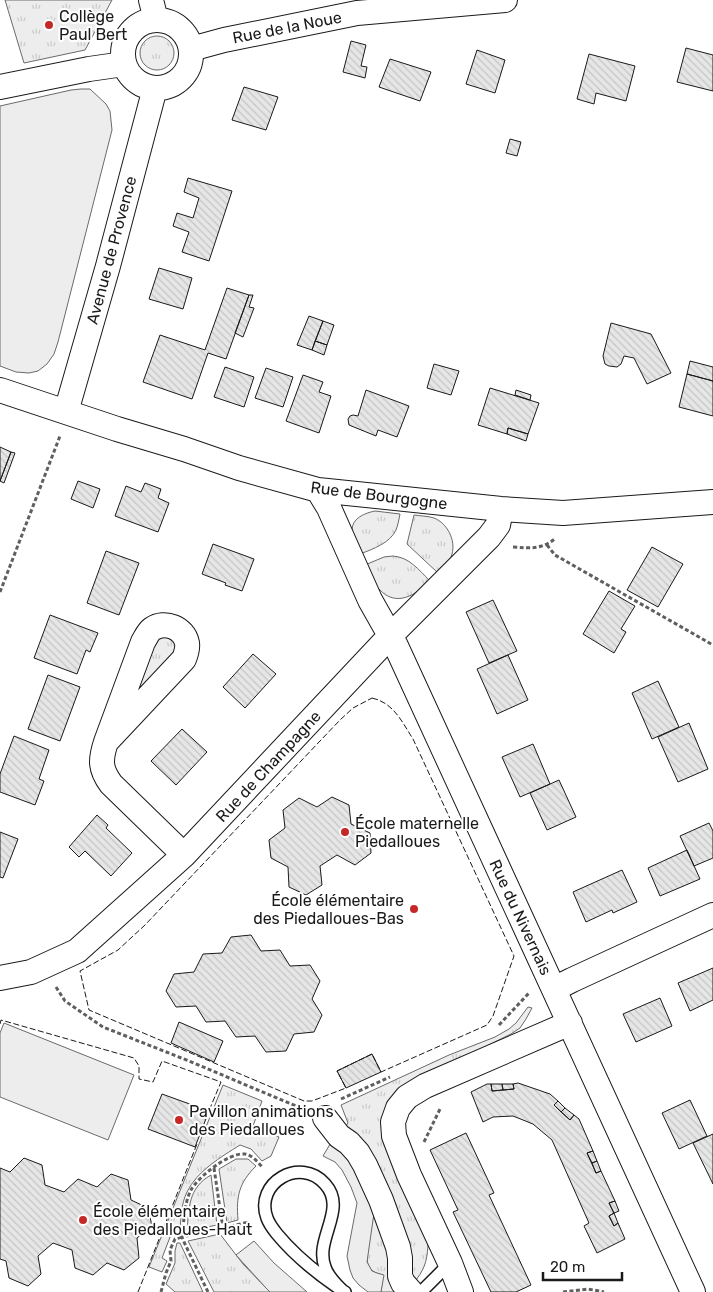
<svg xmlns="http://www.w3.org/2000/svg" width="713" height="1292" font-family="Rubik,sans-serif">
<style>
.grass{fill:url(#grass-tufts);stroke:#6a6a6a}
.built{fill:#ededed;stroke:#6a6a6a}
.building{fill:url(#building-back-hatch);stroke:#1a1a1a}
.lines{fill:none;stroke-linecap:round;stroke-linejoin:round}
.lane-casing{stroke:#1a1a1a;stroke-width:14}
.street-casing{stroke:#1a1a1a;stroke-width:26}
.path{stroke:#5f5f5f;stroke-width:3;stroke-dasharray:4 2.5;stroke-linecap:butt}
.lane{stroke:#fff;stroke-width:11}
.street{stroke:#fff;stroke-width:24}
.fence{stroke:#1a1a1a;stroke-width:1;stroke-dasharray:6 2.5;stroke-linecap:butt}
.poi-dot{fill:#c62828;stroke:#fff;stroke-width:2}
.labels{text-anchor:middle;stroke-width:4;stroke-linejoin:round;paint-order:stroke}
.poi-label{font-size:16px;fill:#1a1a1a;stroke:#fff;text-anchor:start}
.street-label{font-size:16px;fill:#1a1a1a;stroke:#fff}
</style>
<defs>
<pattern id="grass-tufts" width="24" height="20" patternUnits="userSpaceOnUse" patternTransform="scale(1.25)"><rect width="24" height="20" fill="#ededed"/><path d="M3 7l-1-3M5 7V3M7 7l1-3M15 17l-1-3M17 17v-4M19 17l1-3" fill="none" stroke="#cbcbcb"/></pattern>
<pattern id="building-back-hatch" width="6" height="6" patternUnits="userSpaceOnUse" patternTransform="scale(1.25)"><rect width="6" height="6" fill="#e6e6e6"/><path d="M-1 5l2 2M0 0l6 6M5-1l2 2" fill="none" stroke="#c5c5c5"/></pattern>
</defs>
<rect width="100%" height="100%" fill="#fff"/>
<path class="grass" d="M5,0H112L85,50L24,63Z
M140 53a17 17 0 1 1 34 0a17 17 0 1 1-34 0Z
M375,511L400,514C399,519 398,525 396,530C390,543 373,549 360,554C357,547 352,538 352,530C352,518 365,513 375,511Z
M414,515C420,516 428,516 434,518C447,523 456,540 452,554C450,562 444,567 438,573L407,544Z
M393,556C409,557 419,570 430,581C416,595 396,608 379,589C373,583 369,573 365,565L384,557Z
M172,636L180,649L141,692L138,690L136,686L158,637Z
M528,1007L532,1008L526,1019L520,1028L511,1034L423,1077L386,1108L428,1245C427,1263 424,1270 413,1284L342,1132L348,1123L341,1105L449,1055L495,1037L509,1029L516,1023Z
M223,1085L262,1101L253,1126L279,1137L271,1156L262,1161L251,1149L240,1145C221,1157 197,1171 187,1192C181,1204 181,1218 180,1231L178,1233L172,1232L162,1258L167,1261L162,1272L149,1267Z
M236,1159H248L256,1166C239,1183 236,1196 238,1220L227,1223L219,1169Z
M211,1175L217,1225L187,1231C189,1208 188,1188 211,1175Z
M374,1213L402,1292H381L383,1275C376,1273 371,1272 368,1264C365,1257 372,1223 374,1213Z
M220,1234L243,1264L270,1292H214L188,1241Z
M177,1243H180L203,1292H175L166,1284L175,1263V1251Z"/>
<path class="built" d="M81,89H90L106,104L110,111L112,130L58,342L54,354L47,364L38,371L29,373L16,372L0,366V106L71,90Z
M4,1023L134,1075L108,1140L0,1097V1033Z
M333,1139L346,1146L374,1213L367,1262L372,1271L377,1273L384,1275L381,1292H368L359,1285L353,1278L350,1270L347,1256L357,1203L351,1187L342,1170L335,1162L323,1156Z
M254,1241L274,1263L307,1292H270L266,1288L236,1255Z"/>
<path class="building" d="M351,41L366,45L361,66L367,67L365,78L343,72Z
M686,48L713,55V91L677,82Z
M477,50L505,60L495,93L466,84Z
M589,54L635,66L626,101L596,93L594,104L577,99Z
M390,59L431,72L420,101L379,87Z
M244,87L278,97L266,130L232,120Z
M510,139L521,142L517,156L506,153Z
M188,178L232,191L209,261L182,252L189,232L173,226L177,213L193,218L199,198L184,192Z
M159,268L192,278L183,309L149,299Z
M227,288L249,295L226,359L208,353L192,399L143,382L160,335L205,350Z
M249,295H253L249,307L254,308L243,337L235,333Z
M309,316L323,321L312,350L297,345Z
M323,321L334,325L327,345L315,341Z
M611,323L651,334L671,373L647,384L634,358L624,356L621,364L617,367L609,366L605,364L603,356Z
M315,341L327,345L324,355L312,350Z
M690,361L713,367V381L687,374Z
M434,364L459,371L451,395L427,388Z
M225,367L254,377L244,407L214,397Z
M266,368L293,377L283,407L255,398Z
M687,374L713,381V416L679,407Z
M303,375L323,382L319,392L331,396L319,433L286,421Z
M490,388L539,403L528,434L508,428L507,434L478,425Z
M366,390L409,406L397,437L378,430L376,436L349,425L348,419L350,416L353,415L358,416Z
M516,390L531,395L530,400L515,395Z
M508,428L528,434L526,441L507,434Z
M0,447L11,452L0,481Z
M11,452L15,453L4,483L0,481Z
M78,481L100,489L93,508L71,499Z
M145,483L161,489L158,498L169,503L158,532L115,516L126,486L141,492Z
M213,544L254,559L242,591L225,585L226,583L202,574Z
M652,547L683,564L658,607L627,590Z
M106,551L139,563L119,615L87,603Z
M609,591L635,606L621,629L626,632L614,653L583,634Z
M493,600L517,651L489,663L466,612Z
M50,615L98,633L90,652L86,650L77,674L34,658Z
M253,654L276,674L245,708L223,687Z
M508,655L528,700L497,714L477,669Z
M48,675L80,687L60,741L28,729Z
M658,681L679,727L652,739L632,693Z
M689,723L708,769L678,782L658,737Z
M182,729L207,752L176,785L151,761Z
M14,736L49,750L39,779L44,781L35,805L0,792V774Z
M533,744L550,784L520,797L502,757Z
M559,780L576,817L547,830L530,793Z
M332,797L349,805L351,824L370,833L371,853L355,865L337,855L320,866L322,885L306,895L289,887L288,867L271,858L269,840L285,828L283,810L299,798L317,807Z
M97,815L108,825L106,828L132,853L111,876L85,851L79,857L69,847Z
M709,823L713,831V858L694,866L680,836Z
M0,832L18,839L3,878L0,877Z
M687,850L700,879L660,896L648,868Z
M622,870L637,902L613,913L612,910L586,922L573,892Z
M251,935L261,951L280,950L290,966L310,965L320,981L312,999L322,1015L314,1032L294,1034L286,1051L266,1052L255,1036L236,1037L225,1021L206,1022L196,1006L176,1007L166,991L174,974L194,972L203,954L222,953L231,937Z
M713,968V1000L690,1011L678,983Z
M660,998L672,1026L636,1042L623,1014Z
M179,1022L223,1041L214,1062L171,1043Z
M372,1054L381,1072L346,1088L337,1071Z
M518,1083L550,1094L558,1101L554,1105L570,1120L574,1115L579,1119L593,1151L587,1153L596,1173L601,1171L615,1201L609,1203L614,1213L609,1216L614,1226L618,1223L625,1239L597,1253L584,1226L589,1223L552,1140L533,1124L513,1116L493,1117L483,1122L471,1092L487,1084H491L492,1091L514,1089L513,1084Z
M491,1084H502L503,1090L492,1091Z
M502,1084H513L514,1089L503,1090Z
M162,1094L209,1111L195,1147L148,1129Z
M690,1100L707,1136L679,1149L662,1113Z
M558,1101L565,1108L561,1112L554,1105Z
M565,1108L574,1115L570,1120L561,1112Z
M466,1133L494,1193L489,1195L531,1285L516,1292H491L453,1212L458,1210L430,1150Z
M713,1134V1184L693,1143Z
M593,1151L597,1161L592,1163L587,1153Z
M24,1158L42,1165L45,1185L64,1192L78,1179L97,1187L111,1174L128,1180L131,1200L148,1208L152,1226L137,1238L139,1258L124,1270L107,1263L93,1275L75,1268L72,1250L53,1243L38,1256L41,1274L28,1286L9,1278L6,1261L0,1259V1168L10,1172Z
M597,1161L601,1171L596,1173L592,1163Z
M615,1201L619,1211L614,1213L609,1203Z
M614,1213L618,1223L614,1226L609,1216Z"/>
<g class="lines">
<g class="lane-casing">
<path id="lane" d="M343,1291C336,1284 328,1277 325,1267C314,1239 348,1209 325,1184C300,1156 254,1183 267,1218C269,1224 273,1229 277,1234C296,1257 319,1275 343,1291L345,1292
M421,1292L450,1263"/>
</g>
<g class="street-casing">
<path id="street" d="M151,0L156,20
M123 54a34 34 0 1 1 68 0a34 34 0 1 1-68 0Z
M191,49L224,40L357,13L505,0
M0,87L89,69L124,64
M0,390L117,429L184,449L239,468L318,490L501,509L563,513L713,502
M66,412L108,266L155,88
M318,490L329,508L370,600L396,646L693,1292
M106,742L184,659C186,654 188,649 187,643C184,628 165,620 152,629C148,632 146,637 143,642L106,742C100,760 100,769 111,784L184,855
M0,978L31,972L77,951L184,855L390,636L489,537L498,525L501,509
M554,989L572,980L713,915
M325,1118L339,1136L349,1143L358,1153L365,1165L381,1200L398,1247L400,1258V1276L403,1283L411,1292
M461,1292L450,1263L409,1175L394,1136L393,1122L398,1108L407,1097L425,1086L570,1023"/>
</g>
<path class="path" d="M547,545L555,555L713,645
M513,547C531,548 541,550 556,538
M0,592L60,436
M56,987L65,1001L103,1027L189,1061L303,1109
M499,1025L529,993
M341,1099L390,1077
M424,1142L441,1107
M214,1168L223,1229
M161,1292L166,1273L171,1261L170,1250L175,1239L182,1237C184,1223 184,1203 191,1190C198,1177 229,1152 245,1154C252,1155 258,1162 263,1168
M208,1292L184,1242L182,1237L249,1222
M563,1292L588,1289L604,1292"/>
<use href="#lane" class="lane"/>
<use href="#street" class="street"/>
<path class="fence" d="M372,698C394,703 402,722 413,739L514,956L493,1016L487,1025L381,1072L372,1054L337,1071L346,1088L312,1101H304L89,1010L80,971L118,950L145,925L340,720L353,708Z
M0,1024L1,1020L134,1058L139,1066V1079L153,1082L162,1061L221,1082L208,1113
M138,1292L197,1144"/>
</g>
<g class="poi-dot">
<circle cx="49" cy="25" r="5"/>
<circle cx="345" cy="832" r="5"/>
<circle cx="414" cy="909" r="5"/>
<circle cx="179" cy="1120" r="5"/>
<circle cx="83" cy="1220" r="5"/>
</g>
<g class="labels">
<g class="poi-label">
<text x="59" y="22">Collège<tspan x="59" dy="18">Paul Bert</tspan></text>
<text x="355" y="829">École maternelle<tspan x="355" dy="18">Piedalloues</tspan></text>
<text x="404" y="906" text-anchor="end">École élémentaire<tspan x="404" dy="18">des Piedalloues-Bas</tspan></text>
<text x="189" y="1117">Pavillon animations<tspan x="189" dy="18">des Piedalloues</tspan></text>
<text x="93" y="1217">École élémentaire<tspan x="93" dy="18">des Piedalloues-Haut</tspan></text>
</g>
<g class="street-label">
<text transform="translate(287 27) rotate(-11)" y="6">Rue de la Noue</text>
<text transform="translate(111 250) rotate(-75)" y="6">Avenue de Provence</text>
<text transform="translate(379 495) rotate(7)" y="6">Rue de Bourgogne</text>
<text transform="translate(268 766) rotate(-47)" y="6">Rue de Champagne</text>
<text transform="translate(521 917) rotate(65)" y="6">Rue du Nivernais</text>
</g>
</g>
<path d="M543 1272v8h79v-8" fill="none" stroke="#1a1a1a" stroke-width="2.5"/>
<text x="550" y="1272" font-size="15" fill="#1a1a1a" stroke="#ffffff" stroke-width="4" paint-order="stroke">20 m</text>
</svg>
